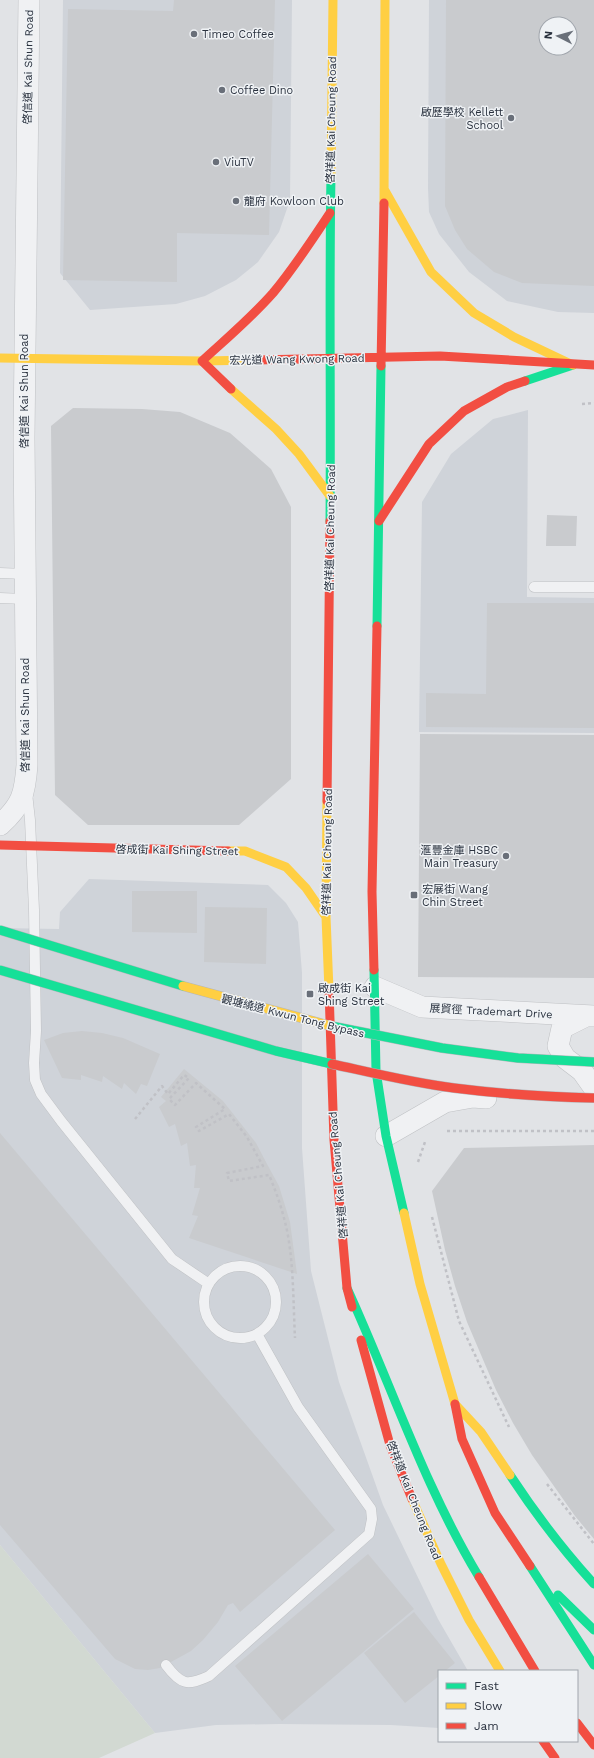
<svg xmlns="http://www.w3.org/2000/svg" width="594" height="1758" font-family="'Work Sans','Noto Sans TC',sans-serif">
<style>
.built{fill:#cfd3d9;fill-rule:evenodd}
.green{fill:#d2d9d2}
.building{fill:#c9cbce;fill-rule:evenodd}
.lines{fill:none;stroke-linecap:round;stroke-linejoin:round}
.lane-casing{stroke:#bfc1c4;stroke-width:11}
.street-casing{stroke:#bfc1c4;stroke-width:22}
.path{stroke:#c0c1c6;stroke-width:2.5;stroke-dasharray:3 3;stroke-linecap:butt}
.lane{stroke:#f0f1f3;stroke-width:10}
.street{stroke:#f0f1f3;stroke-width:21}
.fast{stroke:#16e098;stroke-width:9}
.slow{stroke:#ffcf43;stroke-width:9}
.jam{stroke:#f24e42;stroke-width:9}
.fast-bridge-casing{stroke:#b4b6ba;stroke-width:10;stroke-linecap:butt}
.slow-bridge-casing{stroke:#b4b6ba;stroke-width:10;stroke-linecap:butt}
.jam-bridge-casing{stroke:#b4b6ba;stroke-width:10;stroke-linecap:butt}
.fast-bridge{stroke:#16e098;stroke-width:9}
.slow-bridge{stroke:#ffcf43;stroke-width:9}
.jam-bridge{stroke:#f24e42;stroke-width:9}
.poi-dot{fill:#696f79;stroke:#eff2f5;stroke-width:1.5}
.labels{text-anchor:middle;stroke-width:3;stroke-linejoin:round;paint-order:stroke}
.poi-label{font-size:11px;fill:#29313e;stroke:#eff2f5;text-anchor:start}
.street-label{font-size:11px;fill:#29313e;stroke:#eff2f5}
</style>
<rect width="100%" height="100%" fill="#e1e3e6"/>
<path class="built" d="M63,0H292L290,200L279,232L258,262L236,280L205,296L176,304L90,310L60,273Z
M429,0H594V313L558,312L507,301L469,272L439,234L429,212L428,188ZM546,24H570V48H546Z
M528,410L527,597L594,598V733L419,732L422,502L451,454L493,419Z
M89,879L268,885L286,903L298,922L302,973V1148L311,1271L339,1382L383,1505L438,1619L468,1671H439V1728L391,1725L279,1724L216,1725L155,1733L0,1545V928L59,929L60,912Z"/>
<path class="green" d="M0,1545L155,1733L99,1758H0Z"/>
<path class="building" d="M174,0H275L269,235L177,233V282L63,280L68,9L173,11Z
M446,0H594V286L522,283L494,272L467,249L455,230L445,206ZM546,24H570V48H546Z
M73,408L142,409L180,412L230,433L271,469L291,507V779L239,825H88L55,795L51,426Z
M547,515L577,516L576,546H546Z
M487,603H594V728L426,727V693L486,694Z
M420,734L594,735V978L418,977Z
M132,891H197V933L132,932Z
M205,907L267,908L266,964L204,962Z
M82,1031L102,1033L123,1038L160,1054L147,1086L141,1084L136,1094L124,1083L122,1089L103,1076L102,1082L81,1075V1080L62,1078L44,1040L63,1033Z
M184,1069L223,1101L256,1143L267,1164L279,1186L290,1222L297,1274L189,1238L198,1216L192,1215L200,1188H194L196,1165L190,1166L187,1143L181,1146L175,1124L169,1127L159,1107L166,1101L161,1097Z
M0,1133L335,1530L240,1612L233,1603L228,1605L218,1622L203,1640L191,1651L160,1668L148,1670L135,1669L115,1659L0,1525Z
M594,1145V1539L575,1516L532,1455L513,1423L496,1390L467,1322L455,1286L445,1250L432,1191L464,1148Z
M368,1554L414,1609L282,1721L235,1666Z
M414,1612L455,1663L445,1671H439V1676L405,1703L364,1653Z"/>
<g class="lines">
<g class="lane-casing">
<path id="lane" d="M0,573L25,574
M534,587H594
M0,598L24,599
M27,793L30,820L34,910L36,1031L34,1063L35,1080L41,1094L61,1121L172,1259L209,1284
M204 1302a36 36 0 1 1 72 0a36 36 0 1 1-72 0Z
M166,1665C181,1685 187,1686 209,1676L369,1534L372,1519L371,1509L298,1407L257,1334"/>
</g>
<g class="street-casing">
<path id="street" d="M0,825C22,805 25,794 27,765L24,438L29,0
M375,987L422,1007L594,1016
M586,1016L562,1028L558,1046L565,1058L582,1071L594,1088
M386,1136L445,1102L473,1097L486,1098"/>
</g>
<path class="path" d="M582,404L594,403
M135,1119L162,1086L168,1094L184,1075L189,1078L169,1099L175,1105L196,1083L225,1109L196,1127L199,1131L229,1114L247,1137L263,1166L227,1173L229,1181L269,1175C275,1189 280,1203 284,1218C294,1254 293,1300 295,1338
M447,1131H594
M418,1162L425,1142
M432,1217L459,1321L509,1427
M547,1484L594,1544"/>
<use href="#lane" class="lane"/>
<use href="#street" class="street"/>
<path class="fast" d="M525,381L573,365
M330,521C331,406 329,290 331,175
M377,626L381,366
M374,970L376,1071L386,1136L404,1213
M347,1288C391,1384 424,1486 479,1577
M510,1475C535,1513 563,1550 594,1584
M530,1566L594,1665
M558,1595L594,1630"/>
<path class="slow" d="M331,175L333,0
M384,189L431,272L474,313L514,337L573,365
M384,203L385,0
M0,358L202,361L256,360
M231,389L276,429L299,454L330,496
M327,801L326,917L329,990
M228,851H245L286,867L306,888L326,917
M404,1213L420,1284L455,1404L481,1432L510,1475
M412,1499L441,1564L469,1620L500,1671"/>
<path class="jam" d="M256,360L440,356L594,365
M381,366L384,203
M231,389L202,361C226,339 251,318 273,293C294,268 312,240 330,213
M379,521L429,444L464,411L507,387L525,381
M327,801L330,521
M0,845L228,851
M374,970L372,892L377,626
M329,990L334,1140L347,1288L352,1307
M361,1340L390,1445L412,1499
M455,1404L462,1439L495,1513L530,1566
M479,1577L535,1671
M577,1723L594,1745
M543,1741L555,1758"/>
<g class="fast-bridge-casing">
<path id="fast-bridge" d="M0,930L183,986
M0,970L276,1051L332,1064
M331,1026L442,1048L518,1058L594,1062"/>
</g>
<g class="slow-bridge-casing">
<path id="slow-bridge" d="M183,986L331,1026"/>
</g>
<g class="jam-bridge-casing">
<path id="jam-bridge" d="M332,1064C373,1073 413,1083 454,1088C501,1094 547,1097 594,1098"/>
</g>
<use href="#fast-bridge" class="fast-bridge"/>
<use href="#slow-bridge" class="slow-bridge"/>
<use href="#jam-bridge" class="jam-bridge"/>
</g>
<g class="poi-dot">
<circle cx="194" cy="34" r="4"/>
<circle cx="222" cy="90" r="4"/>
<circle cx="511" cy="118" r="4"/>
<circle cx="216" cy="162" r="4"/>
<circle cx="236" cy="201" r="4"/>
<circle cx="506" cy="856" r="4"/>
<rect x="410" y="891" width="8" height="8" rx="2"/>
<rect x="306" y="990" width="8" height="8" rx="2"/>
</g>
<g class="labels">
<g class="poi-label">
<text x="202" y="38">Timeo Coffee</text>
<text x="230" y="94">Coffee Dino</text>
<text x="503" y="116" text-anchor="end">啟歷學校 Kellett<tspan x="503" dy="13">School</tspan></text>
<text x="224" y="166">ViuTV</text>
<text x="244" y="205">龍府 Kowloon Club</text>
<text x="498" y="854" text-anchor="end">滙豐金庫 HSBC<tspan x="498" dy="13">Main Treasury</tspan></text>
<text x="422" y="893">宏展街 Wang<tspan x="422" dy="13">Chin Street</tspan></text>
<text x="318" y="992">啟成街 Kai<tspan x="318" dy="13">Shing Street</tspan></text>
</g>
<g class="street-label">
<text transform="translate(28 67) rotate(-89)" y="4">啓信道 Kai Shun Road</text>
<text transform="translate(331 120) rotate(-89)" y="4">啓祥道 Kai Cheung Road</text>
<text transform="translate(297 359) rotate(-1)" y="4">宏光道 Wang Kwong Road</text>
<text transform="translate(24 391) rotate(-90)" y="4">啓信道 Kai Shun Road</text>
<text transform="translate(330 528) rotate(-89)" y="4">啓祥道 Kai Cheung Road</text>
<text transform="translate(25 715) rotate(-90)" y="4">啓信道 Kai Shun Road</text>
<text transform="translate(177 850) rotate(1)" y="4">啓成街 Kai Shing Street</text>
<text transform="translate(327 852) rotate(-89)" y="4">啓祥道 Kai Cheung Road</text>
<text transform="translate(491 1011) rotate(3)" y="4">展貿徑 Trademart Drive</text>
<text transform="translate(293 1016) rotate(14)" y="4">觀塘繞道 Kwun Tong Bypass</text>
<text transform="translate(338 1175) rotate(-95)" y="4">啓祥道 Kai Cheung Road</text>
<text transform="translate(414 1500) rotate(68)" y="4">啓祥道 Kai Cheung Road</text>
</g>
</g>
<rect x="438" y="1670" width="140" height="72" fill="#eff2f5" stroke="#a0a5ac"/>
<rect x="446" y="1683" width="20" height="6" fill="#16e098" stroke="#a0a5ac"/>
<text x="474" y="1690" font-size="12" fill="#29313e">Fast</text>
<rect x="446" y="1703" width="20" height="6" fill="#ffcf43" stroke="#a0a5ac"/>
<text x="474" y="1710" font-size="12" fill="#29313e">Slow</text>
<rect x="446" y="1723" width="20" height="6" fill="#f24e42" stroke="#a0a5ac"/>
<text x="474" y="1730" font-size="12" fill="#29313e">Jam</text>
<g transform="translate(558 36) rotate(276)"><circle r="19" fill="#eff2f5" stroke="#a0a5ac"/>
<path d="M0-3L7 15L0 10L-7 15Z" fill="#696f79"/>
<text y="-6" font-size="11" font-weight="bold" text-anchor="middle" fill="#29313e">N</text>
</g>
</svg>
